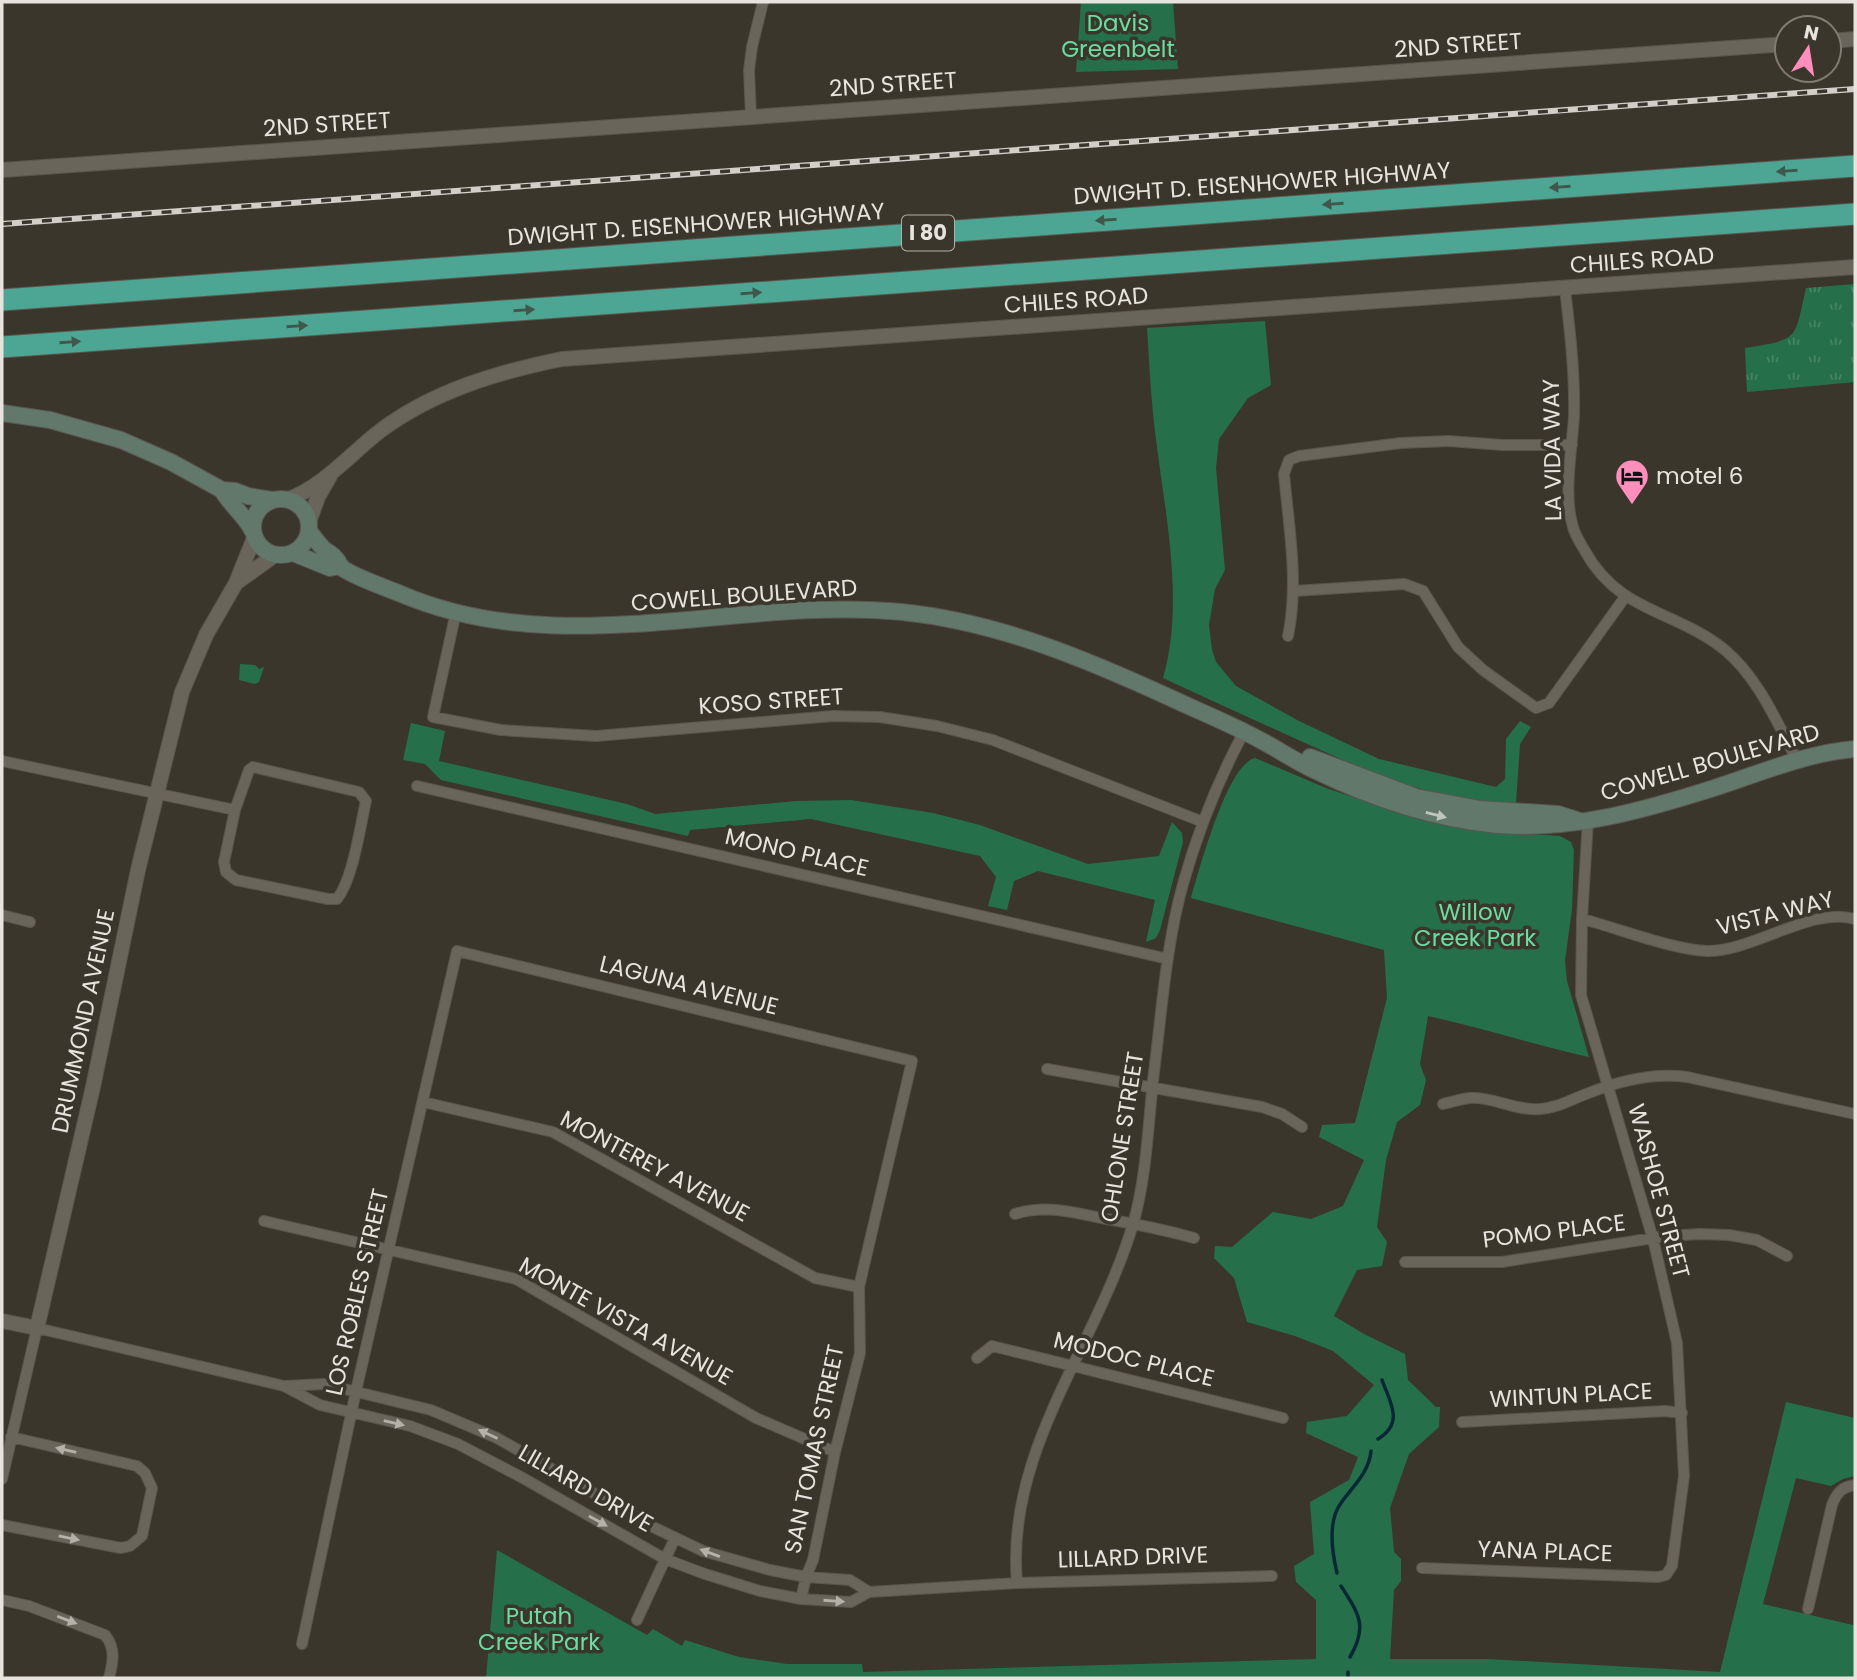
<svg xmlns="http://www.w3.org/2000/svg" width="1857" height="1680" font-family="Poppins,sans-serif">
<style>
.grass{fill:url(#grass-tufts)}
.green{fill:#25704b}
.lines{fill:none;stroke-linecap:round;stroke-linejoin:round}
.stream{stroke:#092835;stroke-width:3.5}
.minor-casing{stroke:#59554d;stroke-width:12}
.tertiary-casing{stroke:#59554d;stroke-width:16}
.secondary-casing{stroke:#59554d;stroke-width:18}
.motorway-casing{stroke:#59554d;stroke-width:23}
.minor{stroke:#6a655a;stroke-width:10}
.tertiary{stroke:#6a655a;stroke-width:14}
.secondary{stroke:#61786b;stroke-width:16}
.motorway{stroke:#4ca693;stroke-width:21}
.rail-casing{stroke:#d2cfc9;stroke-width:6}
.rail{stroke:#3b362c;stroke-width:3.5;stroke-dasharray:10;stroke-linecap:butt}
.oneway{fill:#40584b}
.oneway2{fill:#bfc4bc}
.oneway3{fill:#b5b1a9}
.labels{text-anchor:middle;stroke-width:7;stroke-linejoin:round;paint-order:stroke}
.shield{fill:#3b362c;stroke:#b3b0a9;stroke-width:2}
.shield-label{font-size:21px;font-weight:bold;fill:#e7e4de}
.park-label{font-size:23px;fill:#6adda1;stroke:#3b362c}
.street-label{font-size:23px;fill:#e7e4de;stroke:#3b362c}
.poi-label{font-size:23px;fill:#e7e4de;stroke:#3b362c;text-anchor:start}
</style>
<defs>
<pattern id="grass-tufts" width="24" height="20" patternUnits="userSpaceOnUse" patternTransform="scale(1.75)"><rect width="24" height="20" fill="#25704b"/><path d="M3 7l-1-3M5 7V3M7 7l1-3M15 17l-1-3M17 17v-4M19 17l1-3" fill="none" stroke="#458464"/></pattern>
</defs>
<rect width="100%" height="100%" fill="#3b362c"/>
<path class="grass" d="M1855,284V382L1747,392L1745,348C1800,339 1794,341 1806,288Z"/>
<path class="green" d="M1081,2H1173L1178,69L1076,72Z
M1265,321L1271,385L1248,398L1219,439L1216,468L1225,570L1215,589L1209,625L1212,650L1216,662L1236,686L1299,721L1379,759L1496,787L1505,779L1506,739L1520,721L1531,727L1520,744L1516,803C1437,804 1365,770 1294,738C1250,718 1206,698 1163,678C1187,596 1161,497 1153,413C1150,385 1149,356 1147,328Z
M240,664L255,665L259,669L264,667L259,682L255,684L239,680Z
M411,723L445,731L439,761L627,804L655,814L796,801L851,800L933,813L980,825L1088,864L1159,856L1172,822L1182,833L1183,842L1160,930L1156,938L1146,942L1155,900L1038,871L1014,881L1007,910L988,906L996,877L980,856L811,819L690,830L688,836L441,780L425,764L403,760Z
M1255,758L1326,788L1410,816L1485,831L1560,836L1571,842L1574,850L1572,909L1565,961L1567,981L1589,1057C1535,1045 1482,1028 1428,1016L1420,1064L1426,1080L1420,1105L1397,1122L1386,1160L1377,1227L1387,1242L1382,1266L1357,1270L1334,1316L1364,1334L1405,1354L1408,1380L1436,1407H1440L1439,1427L1409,1454L1390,1508L1394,1552L1401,1559V1581L1394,1590L1390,1659H1487L1720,1672L1786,1402L1855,1418V1476L1843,1479L1831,1486L1796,1478L1763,1604L1853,1625L1855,1619V1678H486L497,1550L647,1635L653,1629L682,1646L685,1640L739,1657L787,1664H862L863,1672L1316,1659V1600L1296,1582L1294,1566L1314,1554L1310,1502L1349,1480L1358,1457L1306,1433L1307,1422L1347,1416L1374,1385L1333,1351L1295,1336L1247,1322L1234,1278L1214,1258L1215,1246L1232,1247L1273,1212L1311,1219L1343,1206L1364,1160L1319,1137L1322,1125L1355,1123L1387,998L1384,950L1191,898C1199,871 1227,764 1255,758Z"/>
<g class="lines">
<path class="stream" d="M1378,1439C1404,1423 1391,1404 1382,1380
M1337,1573C1332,1552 1327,1522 1341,1503C1352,1487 1369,1473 1371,1451
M1341,1586C1359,1614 1368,1626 1350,1657
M1348,1672V1678"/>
<g class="minor-casing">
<path id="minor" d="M751,117L749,70L752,47L763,2
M1565,289C1570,331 1575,374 1574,416C1572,450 1563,495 1573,527C1575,535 1581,544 1585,551C1619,613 1674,609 1725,650C1759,679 1776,721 1797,760
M1294,591L1404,584L1423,591L1458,647L1483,670L1536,708L1549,703L1625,597
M456,612L433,717L501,730L596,736L833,716L880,717L937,726L993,740L1203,822
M1288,636C1299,583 1289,528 1284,474L1289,460L1299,456L1401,443L1449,441L1502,445H1572
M2,761L235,810L224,862L226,872L236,880L328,899H337C353,879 360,827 366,801L359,792L253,767L249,770L235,810
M417,786L1168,959
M2,915L30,922
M1582,919C1618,928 1673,950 1708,951C1754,951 1812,906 1855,919
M1047,1069L1262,1107L1282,1114L1302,1127
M423,1102L553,1132L815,1278L859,1287
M1443,1104C1451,1102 1461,1099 1470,1098C1490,1096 1516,1111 1540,1109C1557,1108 1570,1100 1586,1094C1618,1081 1652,1072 1687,1077L1855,1114
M1015,1214C1046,1204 1075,1213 1107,1219C1136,1224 1165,1230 1194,1238
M264,1221L516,1279L756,1418L835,1452
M1405,1262H1502L1666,1236L1700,1234L1729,1235L1757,1240L1787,1256
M977,1358L992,1346L1283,1418
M286,1386L324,1384L431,1410L497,1438L653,1527L703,1551L770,1570L806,1577L850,1580L869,1592
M1462,1422L1665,1411L1682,1413
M2,1479L37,1328L284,1386L320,1405L410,1426L458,1444L521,1477L665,1559L705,1574L760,1591L801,1599L851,1602L869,1592L1017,1583L1272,1576
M2,1525L121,1548L130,1546L142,1536L152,1488L145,1473L137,1466L11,1437
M1422,1568L1658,1577L1666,1575L1672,1566L1684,1476L1677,1343L1653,1239L1581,995L1582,919L1588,820
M1017,1583C1005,1450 1097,1346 1133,1224C1147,1176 1148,1123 1154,1072C1162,1010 1166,945 1183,884C1198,831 1218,780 1244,732
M2,1600L29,1606L105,1635C116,1648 113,1663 109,1678
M1808,1609L1832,1505C1837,1492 1842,1487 1855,1485
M637,1620L675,1538
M302,1644L356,1391L457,951L912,1061L859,1287L860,1353L835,1452L813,1560L806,1577L801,1599"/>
</g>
<g class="tertiary-casing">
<path id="tertiary" d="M1829,41L1855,39
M2,170L1787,44
M286,500C323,487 349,455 380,431C433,391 498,372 562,359L1855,267
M309,522L318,497L330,476
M236,583L275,555
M2,1321L37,1328L93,1087L138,870L182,692L206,635L236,583L254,538"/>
</g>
<g class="secondary-casing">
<path id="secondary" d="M2,413L50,420L121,440L171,462L222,490L235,491L248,496L272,500
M222,490C230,505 244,514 252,530
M253 527a28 28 0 1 1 56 0a28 28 0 1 1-56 0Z
M309,531C314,537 318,544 325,550C332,555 332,553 337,560C339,562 339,565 341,567C351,576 387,588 401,594C563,663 735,596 902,612C998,622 1086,659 1173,699C1203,713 1233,725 1262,741C1279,750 1295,761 1312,769C1371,798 1433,819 1498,825C1571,831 1645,810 1714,788C1761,773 1806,753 1855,749
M293,553L330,568L341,566
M1310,757L1416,797L1480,809L1558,814L1577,820"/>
</g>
<g class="motorway-casing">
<path id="motorway" d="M2,300L1855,166
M2,347L1855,214"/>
</g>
<use href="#minor" class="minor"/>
<use href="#tertiary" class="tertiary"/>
<use href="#secondary" class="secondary"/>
<use href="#motorway" class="motorway"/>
<g class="rail-casing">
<path id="rail" d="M2,224L1855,89"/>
</g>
<use href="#rail" class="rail"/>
</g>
<defs><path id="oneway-solid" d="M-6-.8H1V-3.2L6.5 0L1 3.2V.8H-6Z" transform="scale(1.75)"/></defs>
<g class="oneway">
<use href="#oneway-solid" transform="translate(1787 171) rotate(176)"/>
<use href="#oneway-solid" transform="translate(1560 187) rotate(176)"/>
<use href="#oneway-solid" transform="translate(1333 204) rotate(176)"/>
<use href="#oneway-solid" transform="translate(1106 220) rotate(176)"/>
<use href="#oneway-solid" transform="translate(751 293) rotate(-4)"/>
<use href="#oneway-solid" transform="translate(524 310) rotate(-4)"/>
<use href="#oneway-solid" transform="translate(297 326) rotate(-4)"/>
<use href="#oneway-solid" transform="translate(70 342) rotate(-4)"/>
</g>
<use class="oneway2" href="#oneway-solid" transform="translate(1436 815) rotate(14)"/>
<g class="oneway3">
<use href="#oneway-solid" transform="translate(394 1423) rotate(13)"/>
<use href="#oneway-solid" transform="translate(488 1434) rotate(-155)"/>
<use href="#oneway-solid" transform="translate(66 1450) rotate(-167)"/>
<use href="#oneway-solid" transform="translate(598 1521) rotate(29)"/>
<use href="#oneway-solid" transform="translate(69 1538) rotate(11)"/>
<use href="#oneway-solid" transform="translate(710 1553) rotate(-160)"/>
<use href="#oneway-solid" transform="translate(834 1601) rotate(4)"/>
<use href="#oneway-solid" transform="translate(67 1620) rotate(21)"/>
</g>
<defs>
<g id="hotel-pin" transform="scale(1.75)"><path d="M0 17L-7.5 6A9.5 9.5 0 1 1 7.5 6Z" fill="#fe8ebc" stroke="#3b362c"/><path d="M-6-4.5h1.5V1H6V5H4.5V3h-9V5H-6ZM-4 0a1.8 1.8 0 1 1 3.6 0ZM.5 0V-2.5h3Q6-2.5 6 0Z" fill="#111"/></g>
</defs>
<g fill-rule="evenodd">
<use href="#hotel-pin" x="1632" y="476"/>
</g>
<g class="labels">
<rect class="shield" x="902" y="215.5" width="52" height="35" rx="5"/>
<g class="shield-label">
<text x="928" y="240">I 80</text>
</g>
<g class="park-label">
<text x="1118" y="31">Davis<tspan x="1118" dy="26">Greenbelt</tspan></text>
<text x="1475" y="920">Willow<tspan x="1475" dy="26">Creek Park</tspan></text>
<text x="539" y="1624">Putah<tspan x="539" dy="26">Creek Park</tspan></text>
</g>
<g class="street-label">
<text transform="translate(1458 45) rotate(-4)" y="8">2ND STREET</text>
<text transform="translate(893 84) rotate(-4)" y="8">2ND STREET</text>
<text transform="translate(327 124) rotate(-4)" y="8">2ND STREET</text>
<text transform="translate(1262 183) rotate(-4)" y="8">DWIGHT D. EISENHOWER HIGHWAY</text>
<text transform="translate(696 224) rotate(-4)" y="8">DWIGHT D. EISENHOWER HIGHWAY</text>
<text transform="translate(1642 260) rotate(-4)" y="8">CHILES ROAD</text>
<text transform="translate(1076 300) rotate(-4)" y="8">CHILES ROAD</text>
<text transform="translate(1552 450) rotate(-91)" y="8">LA VIDA WAY</text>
<text transform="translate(744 595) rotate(-4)" y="8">COWELL BOULEVARD</text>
<text transform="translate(771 701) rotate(-4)" y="8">KOSO STREET</text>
<text transform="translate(1710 762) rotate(-16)" y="8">COWELL BOULEVARD</text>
<text transform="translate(797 852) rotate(13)" y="8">MONO PLACE</text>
<text transform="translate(1775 913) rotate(-14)" y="8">VISTA WAY</text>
<text transform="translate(689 985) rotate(14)" y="8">LAGUNA AVENUE</text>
<text transform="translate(83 1021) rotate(-78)" y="8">DRUMMOND AVENUE</text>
<text transform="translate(1122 1137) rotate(-81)" y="8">OHLONE STREET</text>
<text transform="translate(655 1166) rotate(28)" y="8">MONTEREY AVENUE</text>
<text transform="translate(1659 1191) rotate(75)" y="8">WASHOE STREET</text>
<text transform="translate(1554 1231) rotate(-7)" y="8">POMO PLACE</text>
<text transform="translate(357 1292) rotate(-77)" y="8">LOS ROBLES STREET</text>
<text transform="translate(626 1321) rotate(29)" y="8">MONTE VISTA AVENUE</text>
<text transform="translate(1134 1359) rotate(14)" y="8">MODOC PLACE</text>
<text transform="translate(1571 1395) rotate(-3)" y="8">WINTUN PLACE</text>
<text transform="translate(814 1449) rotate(-78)" y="8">SAN TOMAS STREET</text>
<text transform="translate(586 1488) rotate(30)" y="8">LILLARD DRIVE</text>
<text transform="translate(1545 1551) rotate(2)" y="8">YANA PLACE</text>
<text transform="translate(1133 1557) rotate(-2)" y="8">LILLARD DRIVE</text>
</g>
<g class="poi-label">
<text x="1656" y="484">motel 6</text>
</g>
</g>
<rect width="1857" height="1680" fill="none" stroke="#e7e4de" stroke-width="7"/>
<g transform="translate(1808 49) rotate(12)"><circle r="33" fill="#3b362c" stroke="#807c73" stroke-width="2"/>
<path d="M0-5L12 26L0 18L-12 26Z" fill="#fe8ebc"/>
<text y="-10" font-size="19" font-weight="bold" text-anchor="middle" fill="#e7e4de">N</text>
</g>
</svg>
